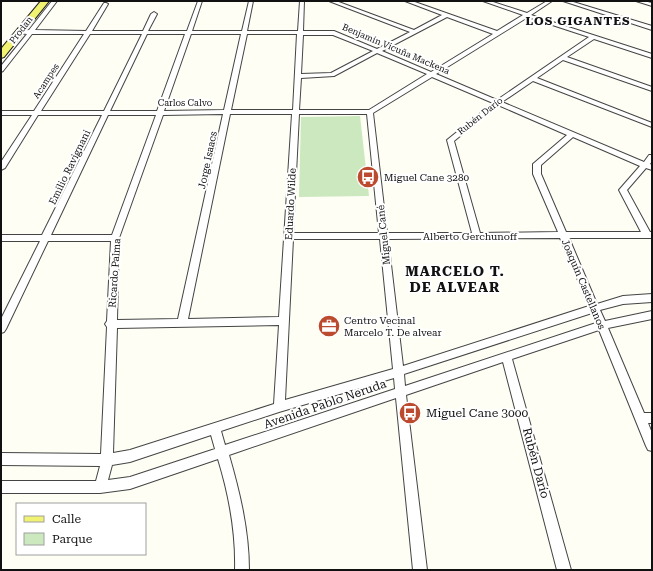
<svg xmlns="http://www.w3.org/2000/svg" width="653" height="571" font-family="'Roboto Serif',serif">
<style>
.green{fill:#cbe8bf}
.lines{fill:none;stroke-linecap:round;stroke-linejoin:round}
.minor-casing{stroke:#444;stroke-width:2}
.primary-casing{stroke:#222;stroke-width:2}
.minor{fill:#fff;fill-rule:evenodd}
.primary{fill:#f1f172;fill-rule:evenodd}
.labels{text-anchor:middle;stroke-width:4;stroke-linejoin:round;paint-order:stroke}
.far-street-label{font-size:9px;fill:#111;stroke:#fff}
.street-label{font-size:10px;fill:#111;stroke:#fff}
.poi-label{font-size:10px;fill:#111;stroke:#fff;text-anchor:start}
.far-district-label{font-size:12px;font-weight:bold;letter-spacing:1px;fill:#111;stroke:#fff}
.near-street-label{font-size:12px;fill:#111;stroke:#fff}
.near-poi-label{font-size:12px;fill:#111;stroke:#fff;text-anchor:start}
.district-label{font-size:14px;font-weight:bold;letter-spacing:1px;fill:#111;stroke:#fff}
</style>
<rect width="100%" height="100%" fill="#fefef5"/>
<path class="green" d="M360,116L369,196L299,197L301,117Z"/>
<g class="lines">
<g class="minor-casing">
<path id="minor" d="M52,1H57L35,30L86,31L104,3H106L108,4L92,31H143L151,14L154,12L157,14L148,31H187L198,1H202L192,31H242L249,1H253L247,31H298L300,1H304L303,31H334L377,49L410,32L329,1H336L414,30L442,15L405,1H412L497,31L523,15L483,1H490L527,13L547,1H552L531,15L652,54V58L594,39L567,57L652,87V91L563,60L537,78L652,123V127L533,81L502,102L644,162L649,155H652V161L650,164L652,165V170L646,168L627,190L650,232H652V238H569L597,304L623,296L652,294V302L623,304L600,310L605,321L652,311V319L608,328L644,413H652V423H648L652,433V451L648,450L646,446L599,330L512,359L571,570H557L503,362L406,395L427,570H413L396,398L229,455C240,493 249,531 249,570H235C236,532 229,495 218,459L130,489L100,493H1V481H96L100,466L1,465V453L101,454L107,327L105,324L107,321L111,241H48L6,329L4,332L1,333V319L40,241H1V235H42L102,115H38L5,168L1,170V162L32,115H1V111H34L84,34H32L3,71L1,72V66L27,34L17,33V31L29,30ZM447,17L493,34L431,72L382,51ZM528,17L589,37L497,100L436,74ZM90,34H142L104,111H41ZM147,34H185L157,111H110ZM191,34H241L224,110L164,111ZM247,34H297L293,110H231ZM303,35H333L373,51L331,73L301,74ZM377,53L427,74L369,110H299L301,78L334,76ZM432,77L493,103L447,140L472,233H387L373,113ZM498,105L567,135L533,164V174L558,232L480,233L454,141ZM223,114L178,319L117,320L119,238L163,115ZM230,114H292L279,317L188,319ZM299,114H367L379,233H293ZM108,115H156L112,235H51ZM573,137L640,166L619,190L641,232H566L541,174V165ZM560,238L589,306L403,366L388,239ZM293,239H380L393,369L285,400ZM592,313L596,323L405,386L404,374ZM279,325L274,404L130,450L113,453L117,328ZM394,378L395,389L225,445L221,431L279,412ZM211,435L215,449L130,477L108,480L112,465L130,462Z
M563,1H570L652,26V30Z
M636,1H643L652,3V6Z"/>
</g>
<g class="primary-casing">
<path id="primary" d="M41,1H49L4,57L1,58V49Z"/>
</g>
<use href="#minor" class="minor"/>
<use href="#primary" class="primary"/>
</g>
<defs>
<g id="bus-disc" transform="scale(1.15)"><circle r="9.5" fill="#bb4a2e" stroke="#fff"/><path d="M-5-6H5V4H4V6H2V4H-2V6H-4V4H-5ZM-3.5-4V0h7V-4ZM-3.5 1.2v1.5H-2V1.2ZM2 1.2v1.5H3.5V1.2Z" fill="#fff"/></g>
<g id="office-disc" transform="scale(1.15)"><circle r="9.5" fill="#bb4a2e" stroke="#fff"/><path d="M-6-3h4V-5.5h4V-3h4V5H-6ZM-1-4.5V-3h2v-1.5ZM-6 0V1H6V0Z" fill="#fff"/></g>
</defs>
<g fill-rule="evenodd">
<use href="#bus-disc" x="368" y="177"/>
<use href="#office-disc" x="329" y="326"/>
<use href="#bus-disc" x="410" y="413"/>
</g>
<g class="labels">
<g class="far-street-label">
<text transform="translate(21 30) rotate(-52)" y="3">Prodan</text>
<text transform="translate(396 49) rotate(23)" y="3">Benjamín Vicuña Mackena</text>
<text transform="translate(46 81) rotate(-57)" y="3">Acampes</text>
<text x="185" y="106">Carlos Calvo</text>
<text transform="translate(480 116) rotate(-38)" y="3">Rubén Darío</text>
</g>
<g class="street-label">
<text transform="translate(207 160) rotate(-78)" y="4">Jorge Isaacs</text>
<text transform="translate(69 167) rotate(-64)" y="4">Emilio Ravignani</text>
<text transform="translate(290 204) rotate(-87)" y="4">Eduardo Wilde</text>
<text transform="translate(383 235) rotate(-96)" y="4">Miguel Cané</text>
<text x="470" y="240">Alberto Gerchunoff</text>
<text transform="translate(114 273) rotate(-86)" y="4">Ricardo Palma</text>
<text transform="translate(584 284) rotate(67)" y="4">Joaquín Castellanos</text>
</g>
<g class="poi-label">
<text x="384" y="181">Miguel Cane 3280</text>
<text x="344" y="324">Centro Vecinal<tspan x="344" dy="12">Marcelo T. De alvear</tspan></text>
</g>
<g class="far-district-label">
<text x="578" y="25">LOS GIGANTES</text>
</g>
<g class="near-street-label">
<text transform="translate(325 404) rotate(-19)" y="4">Avenida Pablo Neruda</text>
<text transform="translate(536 463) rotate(75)" y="4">Rubén Darío</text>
</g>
<g class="near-poi-label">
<text x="426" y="417">Miguel Cane 3000</text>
</g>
<g class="district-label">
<text x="455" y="276">MARCELO T.<tspan x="455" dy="16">DE ALVEAR</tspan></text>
</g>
</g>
<rect width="653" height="571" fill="none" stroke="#111111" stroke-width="4"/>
<rect x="16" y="503" width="130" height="52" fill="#ffffff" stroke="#a0a0a0"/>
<rect x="24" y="516" width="20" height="6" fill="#f1f172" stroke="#a0a0a0"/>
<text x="52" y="523" font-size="12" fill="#111111">Calle</text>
<rect x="24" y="533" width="20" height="12" fill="#cbe8bf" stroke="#a0a0a0"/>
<text x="52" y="543" font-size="12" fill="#111111">Parque</text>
</svg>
